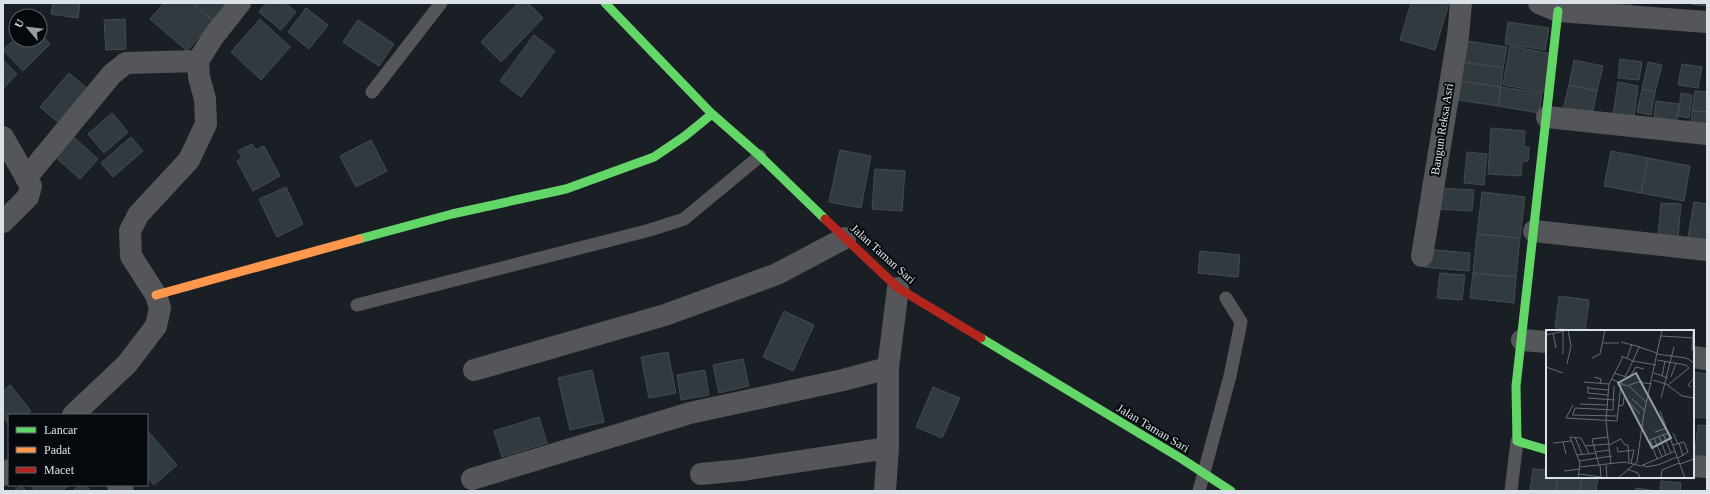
<svg xmlns="http://www.w3.org/2000/svg" width="1710" height="494" font-family="'Times New Roman',serif">
<style>
.building{fill:#313b3f;stroke:#454b4f}
.lines{fill:none;stroke-linecap:round;stroke-linejoin:round}
.lane{stroke:#545659;stroke-width:13}
.street{stroke:#545659;stroke-width:22}
.fast{stroke:#63d668;stroke-width:9}
.slow{stroke:#ff974d;stroke-width:9}
.jam{stroke:#b3261e;stroke-width:9}
.labels{text-anchor:middle;stroke-width:4;stroke-linejoin:round;paint-order:stroke}
.street-label{font-size:12px;fill:#dae2e8;stroke:#05090d}
.inset-road{fill:none;stroke:#666d73;stroke-width:1}
.view{fill:#969ea4;fill-opacity:0.15;stroke:#969ea4;stroke-width:2}
.inset-edge{fill:none;stroke:#dae2e8;stroke-width:2}
</style>
<rect width="100%" height="100%" fill="#191f25"/>
<path class="building" d="M53,3H80L78,18L51,14Z
M164,3H192L213,21L187,51L150,19Z
M192,3H228L213,21Z
M266,3H285L296,12L281,30L259,12Z
M518,3H528L543,18L501,62L481,42Z
M1411,3H1449L1435,50L1400,40Z
M1612,3H1632L1631,9L1611,6Z
M1691,3H1707V6L1691,4Z
M306,8L328,25L309,49L288,32Z
M125,19L126,49L106,50L104,20Z
M260,19L290,47L261,80L231,52Z
M358,20L394,44L379,66L343,42Z
M1508,22L1549,28L1545,50L1505,44Z
M40,33L50,44L23,71L3,50L16,38V40H40Z
M534,35L555,51L521,97L500,81Z
M1467,41L1507,47L1503,68L1463,62Z
M1510,46L1552,54L1545,92L1503,85Z
M1620,59L1642,62L1639,80L1618,78Z
M3,60L17,74L3,89Z
M1574,60L1603,66L1597,91L1569,85Z
M1463,62L1503,68L1501,87L1460,81Z
M1648,62L1662,65L1655,92L1642,89Z
M1682,64L1702,67L1698,88L1678,85Z
M69,73L89,90L60,124L40,107Z
M1460,81L1501,87L1498,106L1458,100Z
M1618,82L1638,86L1633,124L1612,121Z
M1569,85L1597,91L1592,116L1563,110Z
M1501,87L1542,93L1539,113L1498,106Z
M1642,89L1655,92L1651,115L1637,112Z
M1695,91L1707,92V112L1692,111Z
M1681,93L1692,95L1689,118L1678,116Z
M1656,101L1679,104L1676,128L1653,125Z
M1692,111L1707,112V129L1691,127Z
M112,113L128,132L104,153L88,134Z
M1491,128L1525,131L1524,147H1529L1528,161H1522L1521,176L1488,174Z
M70,134L98,159L80,179L52,154Z
M131,137L143,151L113,177L101,163Z
M371,140L387,171L356,187L340,156Z
M252,144L256,150L264,146L280,176L253,191L237,161L242,158L238,151Z
M840,150L871,156L861,208L829,202Z
M1611,151L1648,158L1641,193L1604,186Z
M1467,152L1487,154L1484,185L1464,183Z
M1648,158L1690,166L1684,201L1641,193Z
M875,169L905,171L902,211L872,209Z
M286,187L303,224L277,237L259,199Z
M1440,188L1474,190L1472,211L1438,209Z
M1482,192L1525,197L1520,238L1477,234Z
M1694,202L1707,204V246L1687,243Z
M1661,203L1681,204L1678,238L1658,236Z
M1477,234L1520,238L1516,277L1473,273Z
M1426,249L1470,253L1469,271L1424,267Z
M1200,251L1240,255L1238,277L1198,273Z
M1440,273L1465,275L1462,300L1437,298Z
M1473,273L1516,277L1514,303L1470,298Z
M1559,296L1589,300L1585,331L1555,328Z
M784,311L814,325L793,371L763,357Z
M668,352L676,393L649,398L641,357Z
M743,359L749,386L719,393L713,365Z
M592,370L604,422L570,430L558,378Z
M705,370L709,395L681,400L677,375Z
M1694,372L1707,374V418L1693,417Z
M10,385L31,411L25,415H9V425L3,417V391Z
M933,387L960,398L942,438L916,427Z
M539,417L547,443L502,457L494,431Z
M1698,425L1707,426V461L1694,460Z
M147,430L177,465L154,485L147,477Z
M1533,469L1547,470V477H1558L1556,491H1530Z
M1558,477H1582L1580,491H1556Z
M1582,477H1598L1596,491H1580Z
M1661,481L1681,483L1680,491H1660Z
M21,485L26,491H14Z
M30,485H69L62,491H35Z
M79,485H86L91,491H73Z
M1636,488L1657,491H1635Z"/>
<g class="lines">
<path class="lane" d="M372,92L441,3
M357,305L650,230L684,219L760,156
M1199,491L1230,376L1241,322L1226,298
M1511,491L1517,441"/>
<path class="street" d="M1539,3L1558,11L1707,22
M1547,117L1707,134
M3,137L31,186L28,197L3,222
M26,178L112,74L126,63L198,61
M1534,231L1707,250
M1422,256L1458,36L1461,3
M1522,340L1547,342
M1693,357L1707,359
M474,370L665,315L777,274L845,238
M73,415L127,364L156,326L160,308L156,295L131,256L130,231L138,215L189,160L206,124L205,99L199,77L198,61L213,37L240,3
M1693,466L1707,467
M701,474L742,470L888,448
M3,475L9,470
M472,479L690,413L843,380L888,368
M118,485L123,491
M885,491L888,448V368L898,288"/>
<path class="fast" d="M605,3L712,114L760,156L825,219
M359,239L452,214L566,189L654,157L685,136L712,114
M981,338L1182,459L1231,491
M1547,450L1517,441L1516,386L1558,11"/>
<path class="slow" d="M156,295L359,239"/>
<path class="jam" d="M825,219L898,288L981,338"/>
</g>
<g class="labels">
<g class="street-label">
<text transform="translate(1442 129) rotate(-81)" y="4">Bangun Reksa Asri</text>
<text transform="translate(883 254) rotate(42)" y="4">Jalan Taman Sari</text>
<text transform="translate(1153 428) rotate(31)" y="4">Jalan Taman Sari</text>
</g>
</g>
<g transform="translate(1546 330)">
<rect width="148" height="148" fill="#191f25"/>
<path class="inset-road" d="M7,3L10,18M0,5L18,1M115,6L148,8M75,12L94,17M57,13H73M146,21L147,0M17,24V0M111,24L140,28L148,33M75,26L87,31L79,47M46,28L54,24L59,0M81,28L86,14M111,30L140,35L143,38L122,55M21,34L25,16L22,0M110,35L87,31L93,17L111,23M0,37L17,43M68,43L83,48L90,37L98,39M108,43L122,48M116,46L119,31M48,47L55,49L54,54M125,47L130,33M65,49L81,56L92,52L106,54M107,50L120,54L136,66L148,68M38,52L63,54M82,55L100,72M42,56V63L62,65M145,57L142,55L148,48M42,58L62,60M42,68L69,70M115,68L128,17M86,69L98,80M82,71L94,84M34,74L61,75M27,75L20,88L71,91L75,54M72,76L77,75L78,67M114,81L139,148M27,84L29,78L67,80L68,56M26,85L72,86M109,102L121,98M127,103L132,114M117,104L125,123M113,106L120,125M29,107L36,124M108,108L116,127M17,112L20,124M7,113L25,111M133,113L137,126M63,115L75,109L79,115H82L83,132M127,115L138,112L142,122L132,128M39,116L63,114M71,117L72,122L88,120L85,133M49,122L64,120M31,125L50,123M111,129L104,110L122,103M33,131L66,126M65,134L60,91L63,54L77,27M97,134L99,137L112,135L131,127M134,134L148,129M53,135L46,109L62,107M54,135L55,147M60,135L61,148M34,137L79,132L95,136L129,121M81,139L92,143L94,148M18,141L34,139M33,144L55,147M32,148L34,133L24,107L35,108L43,123M72,148L91,132L98,83L116,0M115,148L116,140L133,133"/>
<path class="view" d="M90,43L125,108L106,118L72,53Z"/>
<rect width="148" height="148" class="inset-edge"/>
</g>
<rect width="1710" height="494" fill="none" stroke="#dae2e8" stroke-width="8"/>
<rect x="8" y="414" width="140" height="72" fill="#05090d" stroke="#5a6065"/>
<rect x="16" y="427" width="20" height="6" fill="#63d668" stroke="#5a6065"/>
<text x="44" y="434" font-size="12" fill="#dae2e8">Lancar</text>
<rect x="16" y="447" width="20" height="6" fill="#ff974d" stroke="#5a6065"/>
<text x="44" y="454" font-size="12" fill="#dae2e8">Padat</text>
<rect x="16" y="467" width="20" height="6" fill="#b3261e" stroke="#5a6065"/>
<text x="44" y="474" font-size="12" fill="#dae2e8">Macet</text>
<g transform="translate(28 28) rotate(298)"><circle r="19" fill="#05090d" stroke="#5a6065"/>
<path d="M0-3L7 15L0 10L-7 15Z" fill="#969ea4"/>
<text y="-6" font-size="11" font-weight="bold" text-anchor="middle" fill="#dae2e8">U</text>
</g>
</svg>
